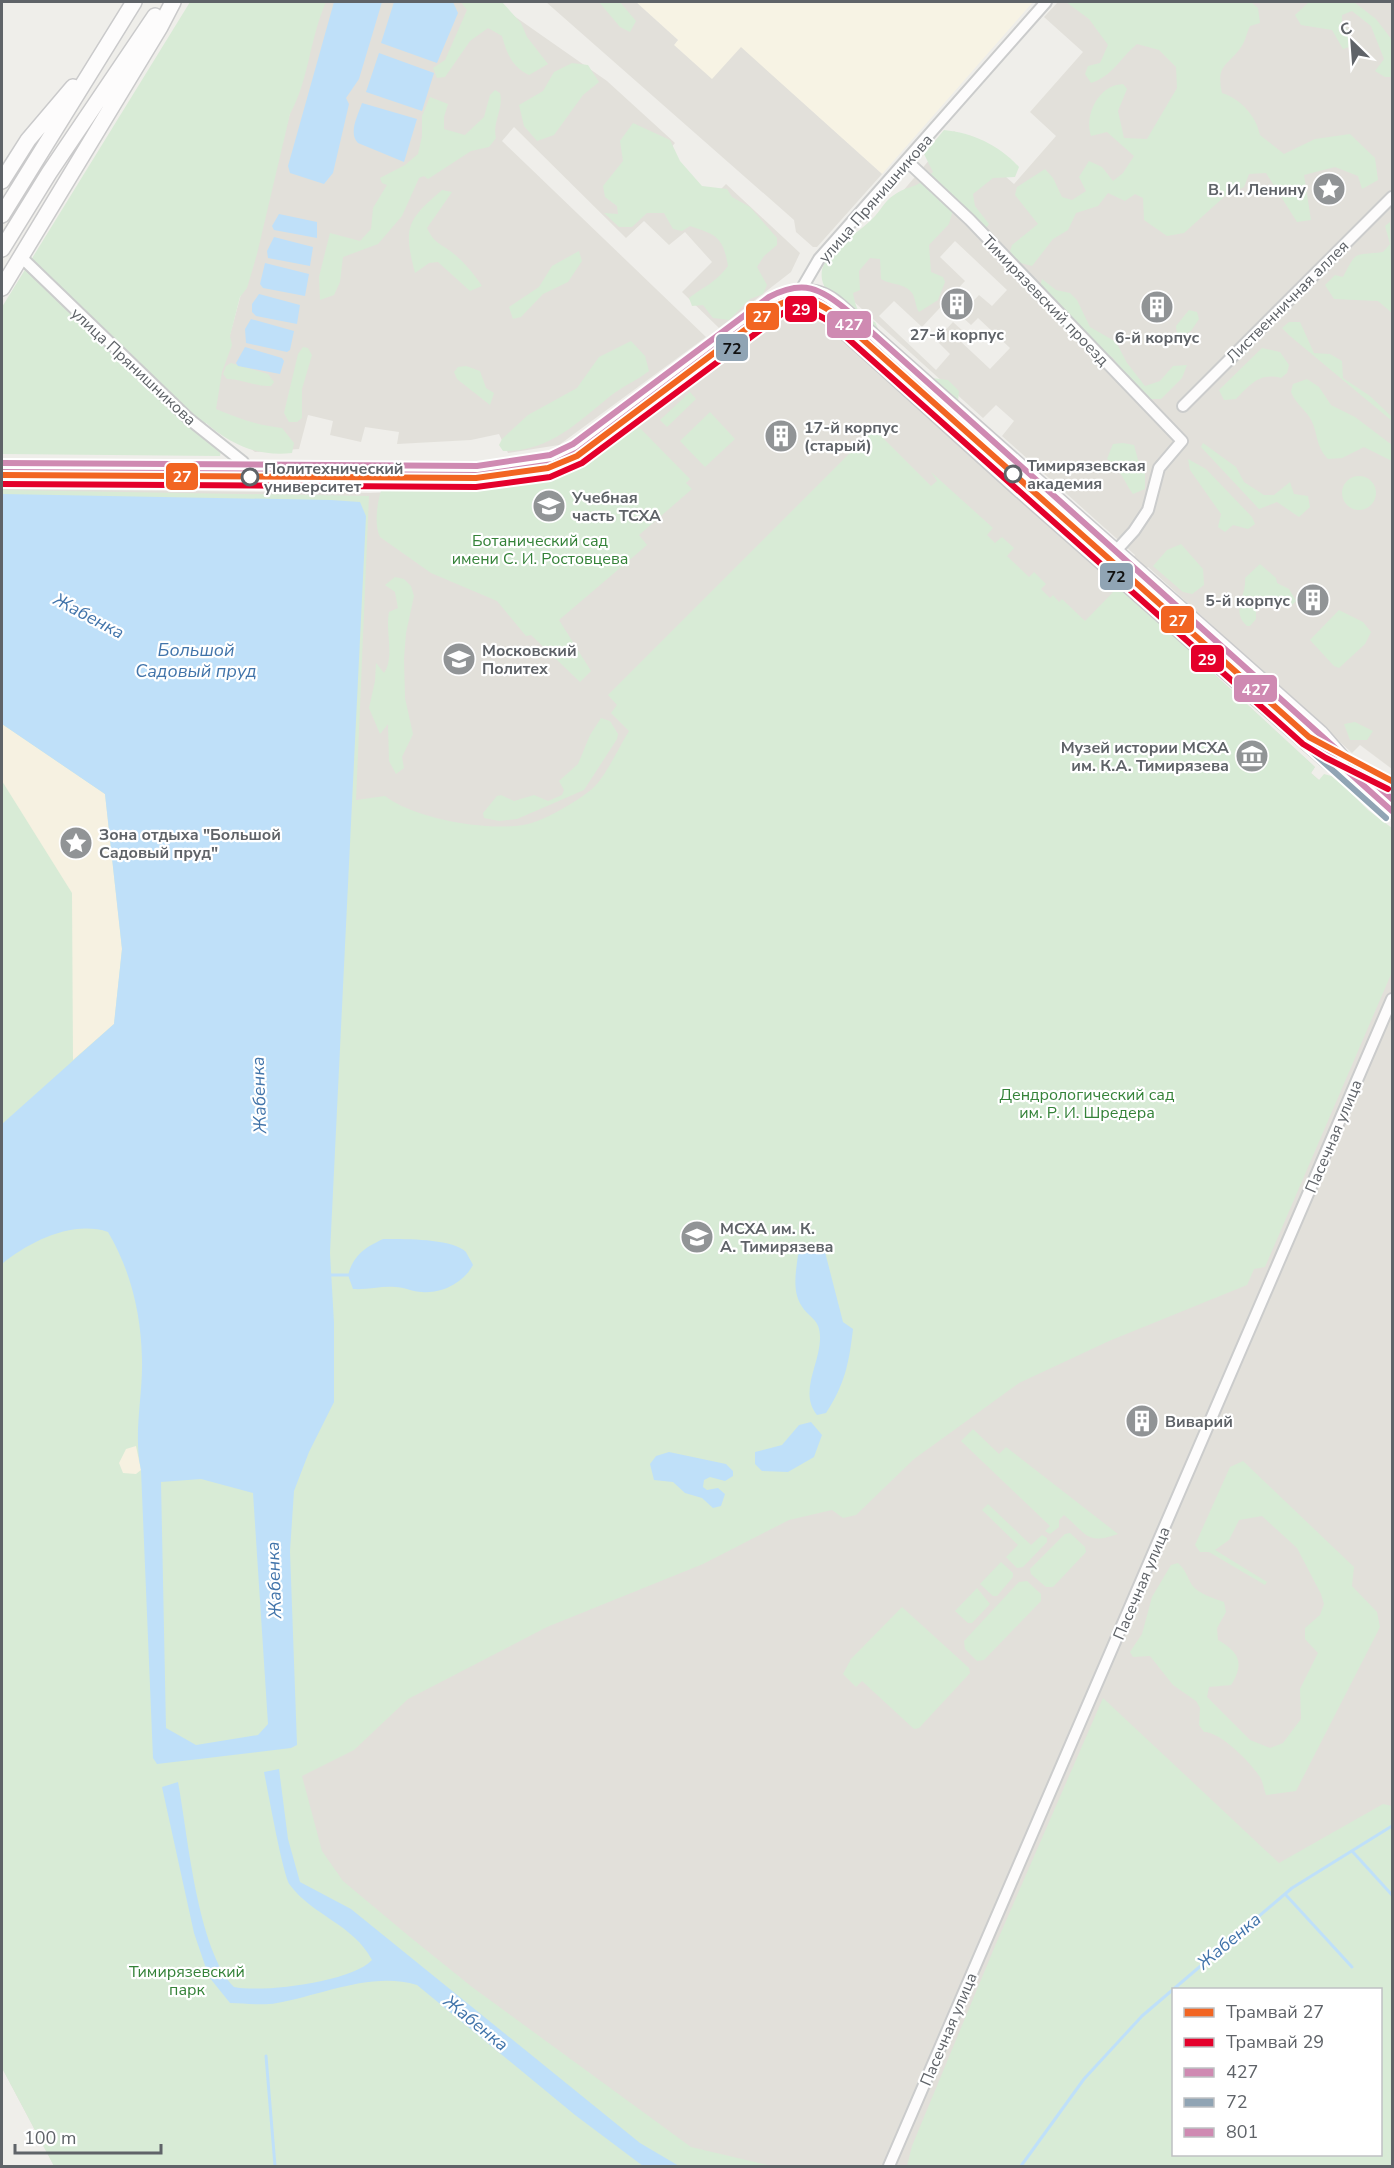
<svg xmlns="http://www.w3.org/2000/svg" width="1394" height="2168" font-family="'Nunito Sans',sans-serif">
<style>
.commercial{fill:#f7f3e4}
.education{fill:#e2e0da;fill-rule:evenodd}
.green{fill:#d8ebd6;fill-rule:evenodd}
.sand{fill:#f6f1e1}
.water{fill:#bfe0f9;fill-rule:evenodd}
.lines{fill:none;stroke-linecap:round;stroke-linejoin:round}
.stream{stroke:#bfe0f9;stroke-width:3}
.street-casing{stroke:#cbcccc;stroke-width:14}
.secondary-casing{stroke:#cacacb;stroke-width:18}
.street{stroke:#fdfcfc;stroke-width:10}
.secondary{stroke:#fdfcfc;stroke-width:15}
.bus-1-casing{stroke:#fff;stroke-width:10}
.bus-2-casing{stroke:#fff;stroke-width:10}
.bus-3-casing{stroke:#fff;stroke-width:10}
.bus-1{stroke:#cf8ab2;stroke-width:6}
.bus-2{stroke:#90a4b4;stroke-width:6}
.bus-3{stroke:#cf8ab2;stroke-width:6}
.tram-1-casing{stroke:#fff;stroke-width:10}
.tram-2-casing{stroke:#fff;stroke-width:10}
.tram-1{stroke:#f26522;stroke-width:6}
.tram-2{stroke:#e4002b;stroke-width:6}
.stop-dot{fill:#fff;stroke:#5f6368;stroke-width:3}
.labels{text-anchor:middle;stroke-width:4.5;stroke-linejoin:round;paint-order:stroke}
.poi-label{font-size:16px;font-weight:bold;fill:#5f6368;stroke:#fff;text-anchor:start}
.street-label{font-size:16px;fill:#5f6368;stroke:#fff}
.stop-label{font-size:16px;font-weight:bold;fill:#5f6368;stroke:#fff;text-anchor:start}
.park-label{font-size:16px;fill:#348238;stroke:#fff}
.water-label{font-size:18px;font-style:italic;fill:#4174aa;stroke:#fff}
.line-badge{stroke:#fff;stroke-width:2}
.badge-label{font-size:16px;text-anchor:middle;font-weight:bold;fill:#fff}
.pale-badge-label{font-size:16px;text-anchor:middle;font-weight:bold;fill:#111}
</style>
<rect width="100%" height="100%" fill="#efeeea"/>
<path class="commercial" d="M636,2H1033L882,174L741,48L712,80L674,45L678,40Z"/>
<path class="education" d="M320,2H494L607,81L675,143L666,153L711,199L726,184L800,253L791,272L719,328L682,292L712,262L685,232L669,245L644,221L626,238L514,127L502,141L706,337L559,445L508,453L499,434L471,440L397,444L399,432L365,427L361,442L330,435L333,421L308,415L299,449L255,452L208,416Z
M546,2H636L678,40L674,45L712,79L741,47L882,174L817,247H813L796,232L794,220Z
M1058,2H1392V769L1360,745L1352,753L1148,567L1144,570L1130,562L1135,555L1002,436L1014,421L996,405L983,418L842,291L839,266L954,131L1014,184L1056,136L1030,112L1083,52L1044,17ZM955,241L1007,290L992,306L979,295L960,315L971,325L978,318L1010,348L990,369L958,339L964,332L953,322L936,340L950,354L936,370L879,316L894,301L922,327L965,281L940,257Z
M799,314L820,319L832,329L1119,586L1315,767L1311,773L1392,844V2166H54L2,2068V489L370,493L504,487L537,483L557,477L595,458L775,322L787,315ZM1174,1990H1380V2154H1174Z"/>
<path class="green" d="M190,2H326C310,37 309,80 290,114L257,254L247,288L240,297L230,336L232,345L222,372L216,409C239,419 258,425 282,428L294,443L292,453C259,457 231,445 206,423L202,435L221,451L220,456L2,454V307Z
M461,2H502L521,23L527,37L548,64L529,75C512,67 507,54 502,36L488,28L470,41L445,77L437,78L433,68L445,60L467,10Z
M599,2H620L636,21L630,32L620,27Z
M1066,2H1251L1258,8L1260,23L1250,26C1247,32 1246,38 1243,44C1230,66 1215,62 1222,93C1241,99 1256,116 1260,135L1284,154L1315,139L1350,134L1375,158L1378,180L1362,189L1358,176L1335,167L1304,175L1311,220L1297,222L1266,173L1249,174L1244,187L1225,196L1184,233L1167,236L1144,220L1143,198L1135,194L1125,201L1108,193L1098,206L1076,213L1068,230L1053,239L1032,266L1017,262L1010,251L1012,245L1038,224L1015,195L1017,187L1045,169L1053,178L1062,197L1072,200L1086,191L1079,177L1089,161L1102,167L1113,181L1123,173L1134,156L1107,132L1091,136C1084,116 1098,85 1123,84L1127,89L1118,111L1124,138L1147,139L1177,88L1176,67L1159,50L1137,44C1118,60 1114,75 1091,83L1085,74L1088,66L1100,63L1108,45L1089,19Z
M1309,2H1354L1376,19L1392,40V77H1385L1375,71L1384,59L1371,26L1352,11L1342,15V24L1349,31L1352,46L1343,49L1332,30L1301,25L1295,15Z
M572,63L588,65L599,82L583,95L554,135L537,141L524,126L519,105L543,91L554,72Z
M495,90L500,93C504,108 492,123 496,138L489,147L471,151L428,179L424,176L419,178L402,216L378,244L343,257L340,282L334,295L320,300L319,277L330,233L360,241L371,229L373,208L387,185L382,183L380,178L405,165L418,154L422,136V116L430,97L448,104L444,117V129L465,135L484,117L490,95Z
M633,123L670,140L680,161L702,186L727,189L732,197L750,207L777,238V245L764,256L757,267L767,285L763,294L750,299L729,320L713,318L703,305L692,306L689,298C706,285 714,284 728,266C723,237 717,235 690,226L682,231L673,229L664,213H647L632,227H619L604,213L618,214L617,206L605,197L603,186L623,161L620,141Z
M944,130C973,133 999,145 1019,167L1015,177L993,178L973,194L975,206L989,224L986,228L965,207L953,210L949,224L929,245L931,272L943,277L945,282L938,300L919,312C915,306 916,299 912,293C905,283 891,285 881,279L880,259L870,258L859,271L860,290L853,293C856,309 859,317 875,322L879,331L932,378L948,380L959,391L958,402L830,295C802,260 851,241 872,219C880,212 885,200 894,195C909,184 915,191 933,172L924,154Z
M442,190L452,192L427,228C435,245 441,243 454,254C465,263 474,274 482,286L470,291L438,262L429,263L415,273C403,227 407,220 442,190Z
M1390,222L1392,313L1378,301L1334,299L1325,285L1335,275L1343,277C1358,249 1353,256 1383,252L1390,244L1385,226Z
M579,251L582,261L568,282L543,294L521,317L513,319L509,307L539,287L552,266Z
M1042,279L1056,290L1070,293L1077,300L1090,327L1116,342L1127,363L1145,386L1160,381L1173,366L1187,365L1182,378L1161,399H1149L1131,384L1113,358L1092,343L1040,286Z
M1189,310L1197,312L1199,319L1191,331L1184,335L1177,334L1176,326Z
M1289,322H1300L1314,353L1330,354L1342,361L1343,378L1370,396L1392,417V421L1290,336L1282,328Z
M631,341L645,356L649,371C636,381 621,387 609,397C576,424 548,452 503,451L499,445L502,439L528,415L577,388L599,357Z
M303,347L308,348L312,355L302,389V418L297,422H289L284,413L298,354Z
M1262,348L1280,352L1289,365L1287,373L1281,378C1259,372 1250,385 1236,399L1224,400L1219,390Z
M231,363L268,374L274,382L271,386C256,387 242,379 227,379L223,374L226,366Z
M466,366L480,371L486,388L494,393L490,405L457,379L454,372L458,367Z
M1307,379L1319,387L1331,405L1355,417L1392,445V461L1364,447L1342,458L1328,459C1314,445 1319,430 1308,415C1302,407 1295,402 1291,392L1293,384Z
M690,392L696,399L667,427L660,420Z
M710,412L735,439L705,467L680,441Z
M638,426L690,479L686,483L692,489L639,535L647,545L559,620L591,671L580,682L531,635L526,636L497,601L431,573L380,537C374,525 377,503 381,491C438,489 502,496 556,477C587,467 612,445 638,426Z
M874,429L931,486L937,481L931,472L993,528L987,535L995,543L1002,537L1014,548L1007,556L1029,577L1034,572L1046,584L1041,589L1050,598L1053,595L1059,602L1062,599L1085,621L1119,586L1315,767L1311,773L1319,780L1324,774L1335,777L1368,810L1392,828V972L1265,1267L1254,1269L1247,1285L1109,1341L1019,1383L914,1459L856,1515L843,1518L832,1510L789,1520L703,1564L547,1627L408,1699L354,1750L302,1776L322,1851L343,1881L410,1937L472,1987L691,2147L771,2166H54L2,2068V490L369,496L356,800L385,796C415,819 486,831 523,825C543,822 576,802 592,789C605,778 619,747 629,731L611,713L617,705L608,695Z
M1123,443L1134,445L1138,460L1145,465V489L1133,494C1124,482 1120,467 1107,459L1113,444Z
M1203,443L1236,467L1244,482L1264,495H1274L1290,482L1294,494L1308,496L1310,507L1299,517L1277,502L1259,509L1201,447Z
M1188,459L1206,469L1252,517L1255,524L1248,529L1233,525L1225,532L1218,527L1221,514L1190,470Z
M1342 493a17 17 0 1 1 34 0a17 17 0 1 1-34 0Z
M1181,544L1203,569L1204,585L1192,594L1183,592L1153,566L1167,550Z
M1260,564L1276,578L1277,583L1289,589L1296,601L1291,606L1278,600L1272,607L1263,605L1256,608V619L1250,626H1247C1230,611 1247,596 1245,578Z
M395,577L404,579L411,586L414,596L406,633L404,659L405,698L413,734L402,757L404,768L396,774L389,761L388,724L380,734L369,708L375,681L376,663L384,673C395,657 385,632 389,612L398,608L395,592L385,585Z
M1339,610L1363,622L1371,632L1365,644L1339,668L1334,666L1310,640Z
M601,718L610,721L618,734L617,739L584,790L517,819L499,821L484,818L483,813L497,796L501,795L514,801L534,795L548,801L562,795L564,790L559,781L578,764L590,735Z
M1355,722L1373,731L1367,740H1350L1344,724Z
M973,1429L999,1454L1006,1447L1118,1534C1086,1545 1088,1535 1064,1515L1059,1520V1527L1050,1534L1045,1531L1050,1526L961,1441Z
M1243,1461L1354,1567L1352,1586L1377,1612L1380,1627L1296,1791L1266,1795C1264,1790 1263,1782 1260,1777C1251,1763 1221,1732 1204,1732L1199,1725L1200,1708L1196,1701L1173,1685L1150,1656L1133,1657L1130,1652L1142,1634L1152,1597L1171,1565L1178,1563C1186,1570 1187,1577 1192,1585C1199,1594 1213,1598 1224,1602L1226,1612L1217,1628L1218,1640C1239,1652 1245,1663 1231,1685L1209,1687L1207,1697L1250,1740L1270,1748L1283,1743L1301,1719L1300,1689L1318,1653L1305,1639V1628L1320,1615L1324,1604L1321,1594L1297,1548L1262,1516L1239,1520L1229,1540L1215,1550L1267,1582L1265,1585L1209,1552H1200L1195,1545L1230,1467Z
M988,1504L1031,1545L1042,1535L1047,1538V1542L1023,1567L1017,1568L1006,1557L1018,1545L982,1510Z
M1070,1533L1085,1547L1086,1552L1053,1587H1046L1031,1574L1030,1569L1065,1534Z
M1001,1562L1013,1573V1577L997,1596H993L980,1584Z
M1027,1581L1041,1594V1601L984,1660L977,1661L965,1649L964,1641L1019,1582Z
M977,1588L990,1604L972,1623H968L955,1611Z
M902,1607L969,1668L970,1673L919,1728L914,1729L862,1681L856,1687L843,1674L851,1659Z
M1103,1698L1279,1863L1383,1804L1392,1806V2166H907L912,2146L995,1946ZM1174,1990H1380V2154H1174Z"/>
<path class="sand" d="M2,724L105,794L122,949L114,1024L73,1060L72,893L2,781Z
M136,1446L141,1470L136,1474L123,1473L119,1463L126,1449Z"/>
<path class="water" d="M334,2H382L359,79L346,98L349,104L333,173L324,184L290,173L288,166Z
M394,2H453L458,13L437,63L381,43Z
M379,53L434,73L422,111L366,92Z
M362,103L417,119L404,162L358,143C348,133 358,115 362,103Z
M279,214L317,222V238L274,230L272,226Z
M274,237L313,247L310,266L268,258L267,251Z
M265,263L309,274L305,296L263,288L260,284Z
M259,294L300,305L297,324L256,316L252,312V304Z
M251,319L294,331L290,350L287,352L246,343L245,329Z
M245,347L282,358L284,361L280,374L238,366L236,363Z
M2,494L331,500L360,502L366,516L330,1253L334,1323V1402L309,1452L294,1491L290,1551L297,1745L291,1748L157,1764L153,1758L141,1470C133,1433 143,1397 142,1359C141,1314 131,1271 108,1232C72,1220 29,1242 2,1264V1124L114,1024L122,949L105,794L2,724ZM201,1479L253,1493L268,1724L258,1735L196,1745L166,1728L161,1482Z
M383,1239C402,1239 452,1238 466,1252C468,1256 471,1261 473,1265C464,1282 442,1294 422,1292C413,1292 404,1287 395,1287C381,1286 367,1290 353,1289L348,1275C354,1255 364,1248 383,1239Z
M812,1244L825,1252L843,1322L853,1329C849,1363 845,1384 826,1413L817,1415C799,1393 819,1365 820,1340C821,1318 809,1319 801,1305C792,1290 796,1271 798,1255Z
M811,1422L822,1435L814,1457L788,1472L762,1471L755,1464V1452L782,1445L799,1425Z
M669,1452L726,1464L733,1471V1476L725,1481L710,1477L704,1480L703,1487L707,1490L718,1488L725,1494L721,1506L713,1508L702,1498L685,1493L673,1482L654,1480L650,1464L656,1456Z
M279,1769L288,1839L300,1882L351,1909L640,2143L679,2166H643L575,2115L417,1985C372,1971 322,1995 277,2003C262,2006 245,2003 230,2003L209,1977L194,1933L162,1787L178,1782C188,1835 197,1949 234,1987C263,1993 352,1982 372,1960C353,1924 313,1916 290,1885C283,1876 268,1791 264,1772Z"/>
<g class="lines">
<path class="stream" d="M331,1275H348
M1352,1851L1392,1895
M1285,1894L1352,1967
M266,2056L275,2166
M1021,2166L1084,2079L1142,2016L1292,1888L1392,1826"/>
<g class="street-casing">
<path id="street" d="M907,161L970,220L1182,441L1159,468L1148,510L1134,531L1104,564
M21,257L189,419L243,462L249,473
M798,295L819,259L1046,2
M1183,406L1392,197
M889,2166L1392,999"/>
</g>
<g class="secondary-casing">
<path id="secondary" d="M2,181L28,140L73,87
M2,215L134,2
M2,249L49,173L155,16
M2,288L160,27L173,2
M798,295L829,317L1017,487L1328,761L1392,811
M2,472L478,475L553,464L578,452L774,305C799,289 817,287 839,306L1320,733L1375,796"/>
</g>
<use href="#street" class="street"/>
<use href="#secondary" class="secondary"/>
<g class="bus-1-casing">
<path id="bus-1" d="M2,472L478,475L553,464L578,452L774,305C805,289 817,298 842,318L1392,811"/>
</g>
<g class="bus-2-casing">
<path id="bus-2" d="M2,481L478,484L555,473L583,459L779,313C806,298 815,308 836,325L1386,818"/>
</g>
<g class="bus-3-casing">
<path id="bus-3" d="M2,463L477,466L550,455L573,444L769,297C804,279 819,288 848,311L1392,799"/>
</g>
<use href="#bus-1" class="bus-1"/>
<use href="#bus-2" class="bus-2"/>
<use href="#bus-3" class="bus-3"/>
<g class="tram-1-casing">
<path id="tram-1" d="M2,475L476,478L548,468L577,456L778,305C799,295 814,299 833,313L1309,737L1392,781"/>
</g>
<g class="tram-2-casing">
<path id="tram-2" d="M2,484L476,487L550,477L582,463L783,313L805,308L827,320L1303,744L1326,758L1388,789"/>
</g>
<use href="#tram-1" class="tram-1"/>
<use href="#tram-2" class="tram-2"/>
</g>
<defs>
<g id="sight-disc" transform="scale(1.725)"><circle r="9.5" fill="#919496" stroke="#fff"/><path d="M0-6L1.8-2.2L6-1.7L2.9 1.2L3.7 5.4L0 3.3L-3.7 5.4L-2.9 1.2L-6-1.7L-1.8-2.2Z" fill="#fff"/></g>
<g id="building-disc" transform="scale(1.725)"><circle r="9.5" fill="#919496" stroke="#fff"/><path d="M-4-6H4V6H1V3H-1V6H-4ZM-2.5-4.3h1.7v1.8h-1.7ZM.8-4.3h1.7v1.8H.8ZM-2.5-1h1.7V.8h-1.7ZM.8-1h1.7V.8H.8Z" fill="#fff"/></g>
<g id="university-disc" transform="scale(1.725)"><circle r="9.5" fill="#919496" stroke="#fff"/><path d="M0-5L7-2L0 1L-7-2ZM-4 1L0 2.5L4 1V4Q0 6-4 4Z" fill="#fff"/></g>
<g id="museum-disc" transform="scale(1.725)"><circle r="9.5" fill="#919496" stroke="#fff"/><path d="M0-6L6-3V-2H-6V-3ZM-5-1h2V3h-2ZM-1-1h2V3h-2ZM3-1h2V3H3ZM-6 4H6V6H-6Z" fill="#fff"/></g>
</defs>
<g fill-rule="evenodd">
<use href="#sight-disc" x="1329" y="189"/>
<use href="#building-disc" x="957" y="304"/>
<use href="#building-disc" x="1157" y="307"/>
<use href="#building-disc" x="781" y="436"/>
<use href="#university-disc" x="549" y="506"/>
<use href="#building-disc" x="1313" y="600"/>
<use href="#university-disc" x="459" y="659"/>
<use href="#museum-disc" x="1252" y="756"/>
<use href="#sight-disc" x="76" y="843"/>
<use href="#university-disc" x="697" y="1237"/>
<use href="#building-disc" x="1142" y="1421"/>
</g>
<g class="stop-dot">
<circle cx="1013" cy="474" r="8"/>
<circle cx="250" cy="477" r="8"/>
</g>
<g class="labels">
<g class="poi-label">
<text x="1306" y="195" text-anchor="end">В. И. Ленину</text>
<text x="957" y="340" text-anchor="middle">27-й корпус</text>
<text x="1157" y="343" text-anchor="middle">6-й корпус</text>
<text x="804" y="433">17-й корпус<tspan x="804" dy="18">(старый)</tspan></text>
<text x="572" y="503">Учебная<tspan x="572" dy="18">часть ТСХА</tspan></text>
<text x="1290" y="606" text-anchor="end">5-й корпус</text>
<text x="482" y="656">Московский<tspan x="482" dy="18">Политех</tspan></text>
<text x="1229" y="753" text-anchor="end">Музей истории МСХА<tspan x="1229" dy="18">им. К.А. Тимирязева</tspan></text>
<text x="99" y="840">Зона отдыха "Большой<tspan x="99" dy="18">Садовый пруд"</tspan></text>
<text x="720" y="1234">МСХА им. К.<tspan x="720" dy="18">А. Тимирязева</tspan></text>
<text x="1165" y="1427">Виварий</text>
</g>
<g class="street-label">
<text transform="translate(875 198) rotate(-49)" y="6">улица Прянишникова</text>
<text transform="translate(1046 300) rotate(46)" y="6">Тимирязевский проезд</text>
<text transform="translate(1287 301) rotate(-45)" y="6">Лиственничная аллея</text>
<text transform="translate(134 366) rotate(43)" y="6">улица Прянишникова</text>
<text transform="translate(1333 1136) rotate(-67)" y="6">Пасечная улица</text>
<text transform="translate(1141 1583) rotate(-67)" y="6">Пасечная улица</text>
<text transform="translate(948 2029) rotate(-67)" y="6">Пасечная улица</text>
</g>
<g class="stop-label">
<text x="1027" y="471">Тимирязевская<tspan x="1027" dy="18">академия</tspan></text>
<text x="264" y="474">Политехнический<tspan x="264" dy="18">университет</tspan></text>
</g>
<g class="park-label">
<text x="540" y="546">Ботанический сад<tspan x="540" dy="18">имени С. И. Ростовцева</tspan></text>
<text x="1087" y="1100">Дендрологический сад<tspan x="1087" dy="18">им. Р. И. Шредера</tspan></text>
<text x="187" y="1977">Тимирязевский<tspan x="187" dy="18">парк</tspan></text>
</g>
<g class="water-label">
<text transform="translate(89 616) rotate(28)" y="6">Жабенка</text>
<text x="196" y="656">Большой<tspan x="196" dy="21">Садовый пруд</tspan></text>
<text transform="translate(259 1095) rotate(-92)" y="6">Жабенка</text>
<text transform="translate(274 1580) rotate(-92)" y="6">Жабенка</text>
<text transform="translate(1229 1941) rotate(-40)" y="6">Жабенка</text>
<text transform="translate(476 2023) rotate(39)" y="6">Жабенка</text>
</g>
</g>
<g class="line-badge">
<rect x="784" y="295" width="34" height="28" rx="6" fill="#e4002b"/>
<rect x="745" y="302" width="35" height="29" rx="6" fill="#f26522"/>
<rect x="826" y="310" width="46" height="29" rx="6" fill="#cf8ab2"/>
<rect x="715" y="333" width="34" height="29" rx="6" fill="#90a4b4"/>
<rect x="165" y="462" width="34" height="29" rx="6" fill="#f26522"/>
<rect x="1099" y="562" width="35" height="29" rx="6" fill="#90a4b4"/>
<rect x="1160" y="605" width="35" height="29" rx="6" fill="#f26522"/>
<rect x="1190" y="644" width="35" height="29" rx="6" fill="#e4002b"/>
<rect x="1233" y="674" width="45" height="29" rx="6" fill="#cf8ab2"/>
</g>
<g class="badge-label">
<text x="801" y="315">29</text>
<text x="762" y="322">27</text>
<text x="849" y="330">427</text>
<text x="182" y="482">27</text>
<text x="1178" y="626">27</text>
<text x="1207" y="665">29</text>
<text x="1256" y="695">427</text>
</g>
<g class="pale-badge-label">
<text x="732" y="354">72</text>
<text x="1116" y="582">72</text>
</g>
<rect width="1394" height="2168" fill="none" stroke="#5f6368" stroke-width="6"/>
<rect x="1172" y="1988" width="210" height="168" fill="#ffffff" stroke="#bfc1c3" stroke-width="1.5"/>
<rect x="1184" y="2008" width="30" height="9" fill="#f26522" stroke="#bfc1c3" stroke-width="1.5"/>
<text x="1226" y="2018" font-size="18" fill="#5f6368">Трамвай 27</text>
<rect x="1184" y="2038" width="30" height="9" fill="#e4002b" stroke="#bfc1c3" stroke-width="1.5"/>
<text x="1226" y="2048" font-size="18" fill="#5f6368">Трамвай 29</text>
<rect x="1184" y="2068" width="30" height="9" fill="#cf8ab2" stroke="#bfc1c3" stroke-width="1.5"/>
<text x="1226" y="2078" font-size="18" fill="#5f6368">427</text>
<rect x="1184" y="2098" width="30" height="9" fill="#90a4b4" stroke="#bfc1c3" stroke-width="1.5"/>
<text x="1226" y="2108" font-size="18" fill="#5f6368">72</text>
<rect x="1184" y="2128" width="30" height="9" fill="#cf8ab2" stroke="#bfc1c3" stroke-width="1.5"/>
<text x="1226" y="2138" font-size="18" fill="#5f6368">801</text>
<g transform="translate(1352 42) rotate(335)" stroke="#ffffff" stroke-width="4.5" paint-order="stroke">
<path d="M0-4.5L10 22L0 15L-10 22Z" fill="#5f6368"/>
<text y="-9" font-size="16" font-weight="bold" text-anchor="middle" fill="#5f6368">С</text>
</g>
<path d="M15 2144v9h146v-9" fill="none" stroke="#5f6368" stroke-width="3"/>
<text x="24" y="2144" font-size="18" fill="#5f6368" stroke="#ffffff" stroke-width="4.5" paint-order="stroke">100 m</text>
</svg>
